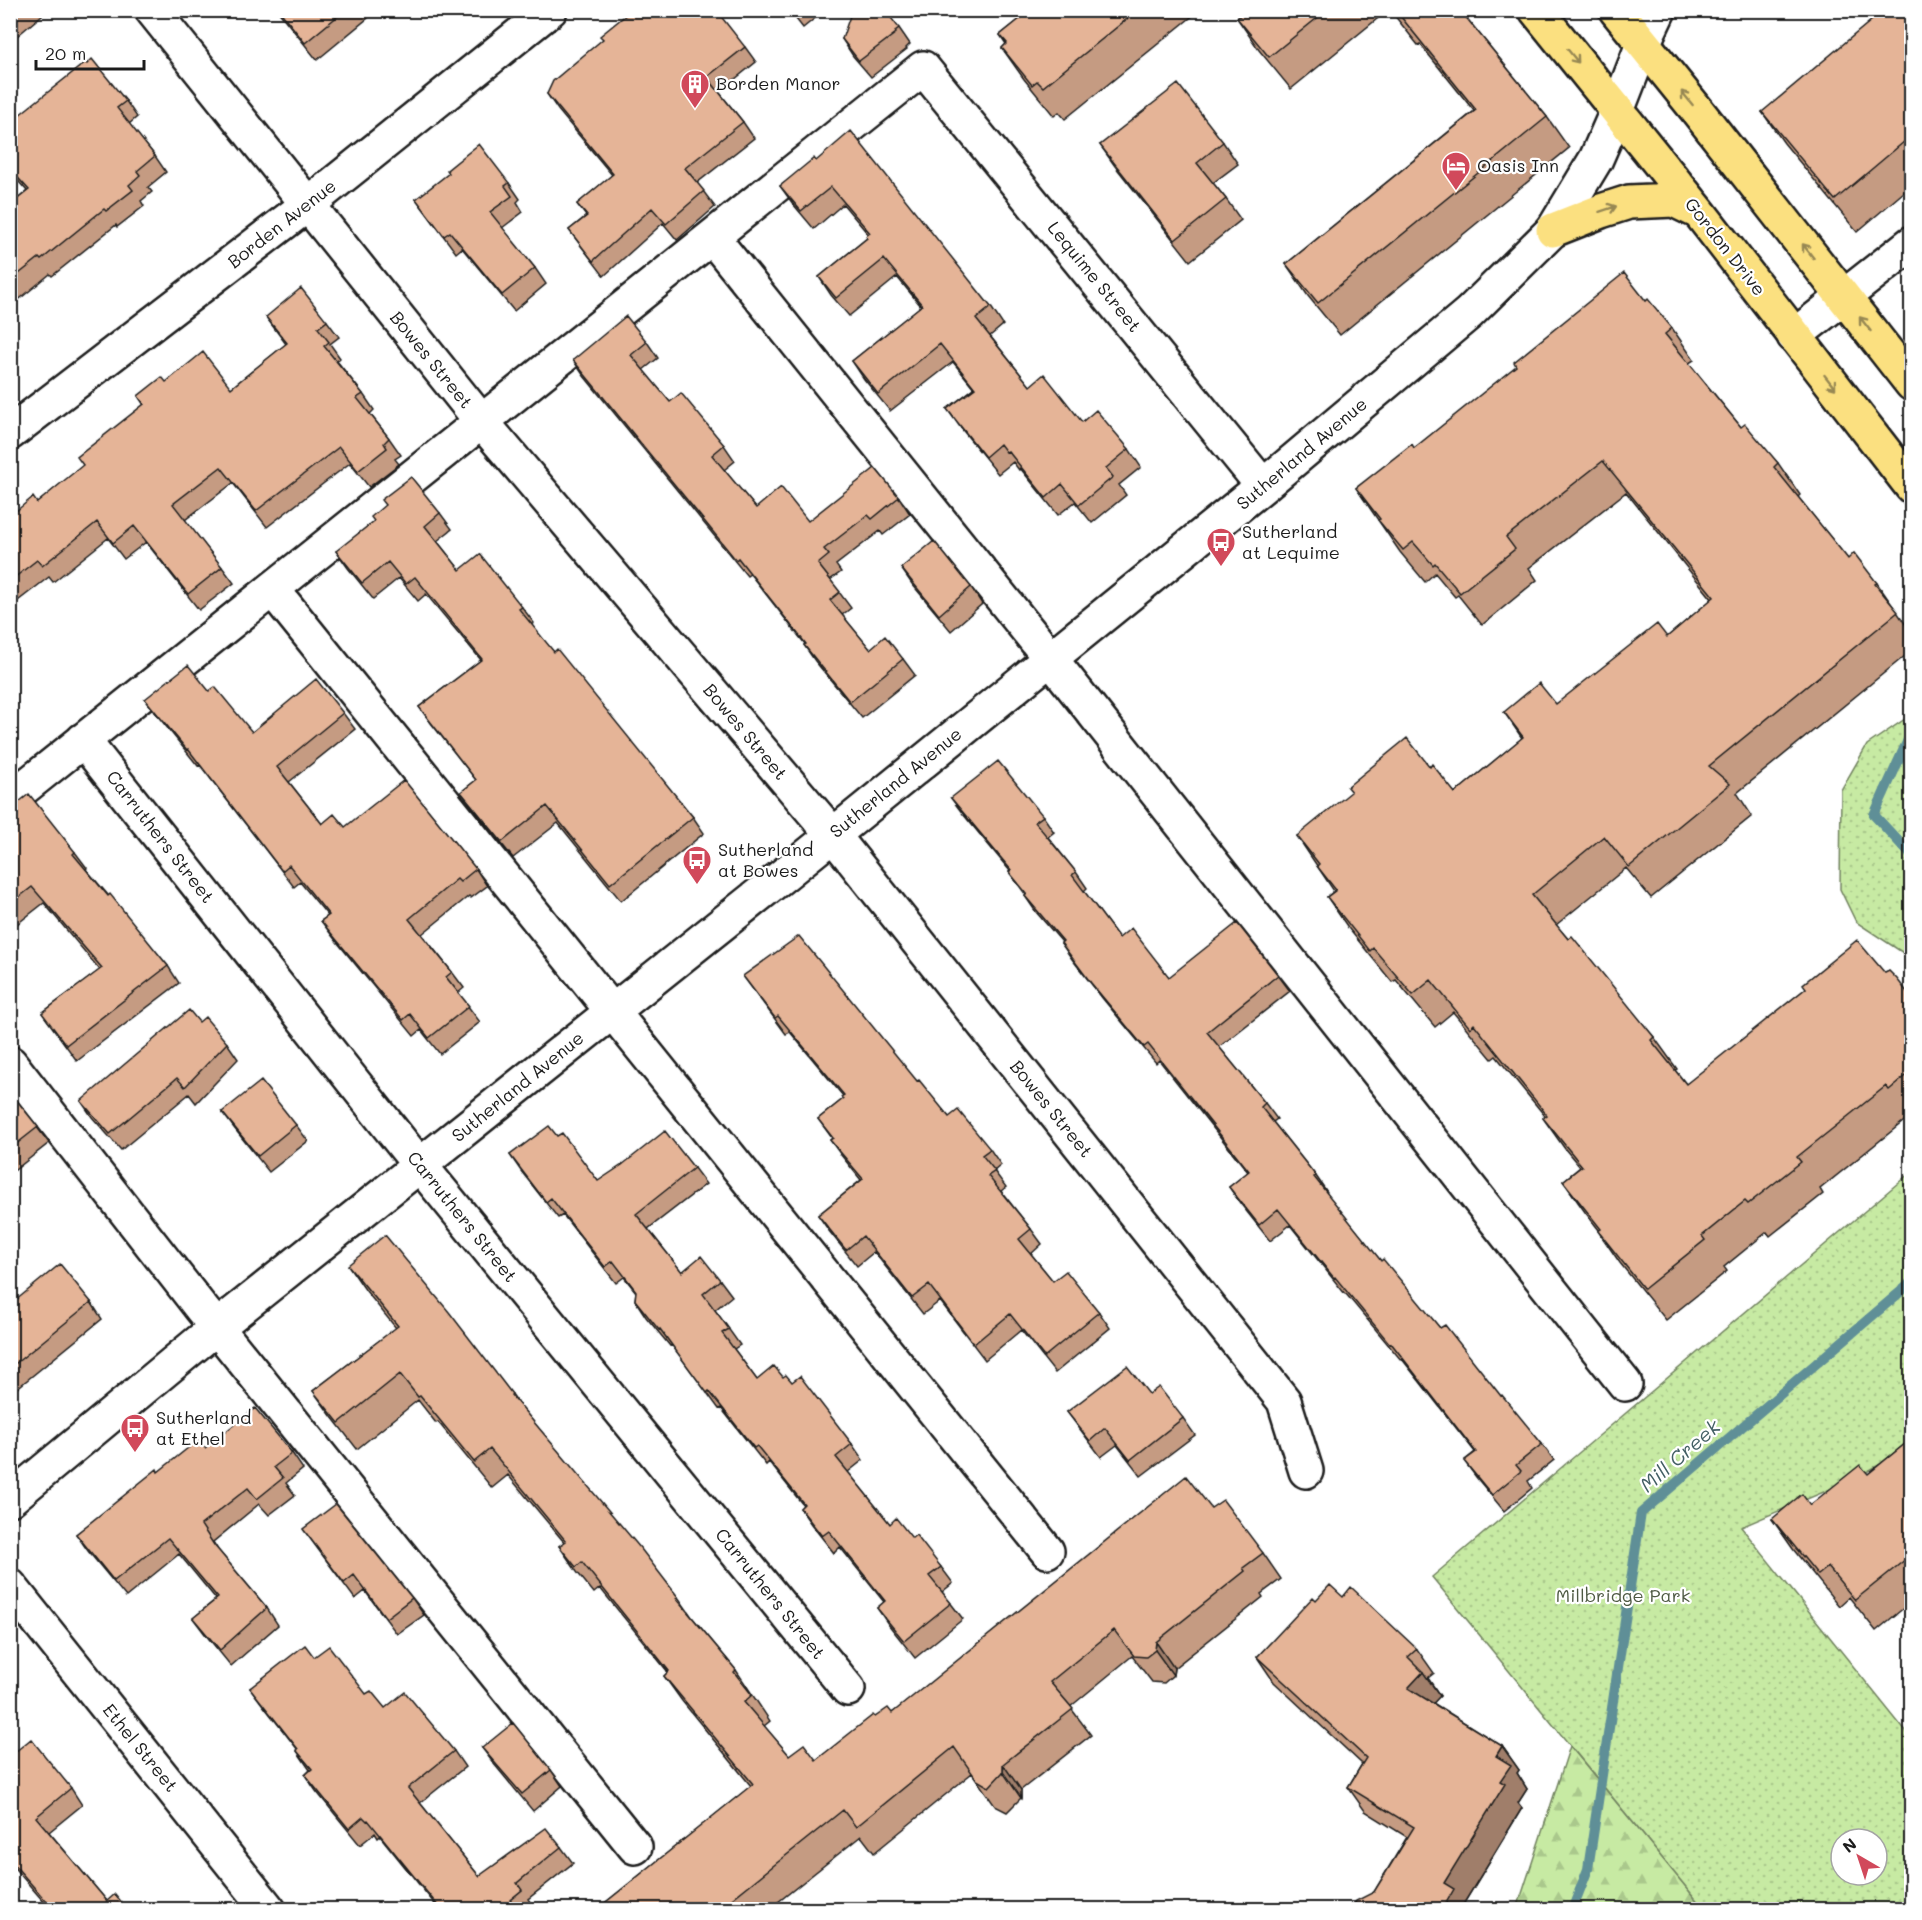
<svg xmlns="http://www.w3.org/2000/svg" width="1922" height="1920" font-family="Mali,sans-serif">
<style>
.forest{fill:url(#forest-firs);stroke:#728360;stroke-width:1.5}
.park{fill:url(#park-dots);stroke:#728360;stroke-width:1.5;fill-rule:evenodd}
.lines{fill:none;stroke-linecap:round;stroke-linejoin:round}
.stream{stroke:#5f8f97;stroke-width:10}
.minor-casing{stroke:#1c1c1c;stroke-width:38}
.major-casing{stroke:#1c1c1c;stroke-width:38}
.minor{stroke:#fff;stroke-width:33}
.major{stroke:#fbe080;stroke-width:33}
.wall{fill:#c59b82;stroke:#1c1c1c;stroke-width:1.5}
.shaded-wall{fill:#a07e6a;stroke:#1c1c1c;stroke-width:1.5}
.building{fill:#e5b497;stroke:#1c1c1c;stroke-width:1.5}
.oneway{stroke:#978853}
.labels{text-anchor:middle;stroke-width:4.5;stroke-linejoin:round;paint-order:stroke}
.poi-label{font-size:18px;fill:#1c1c1c;stroke:#fff;text-anchor:start}
.street-label{font-size:18px;fill:#1c1c1c;stroke:#fff}
.park-label{font-size:18px;fill:#4f5a44;stroke:#fff}
.water-label{font-size:20px;font-style:italic;fill:#435f64;stroke:#fff}
</style>
<defs>
<pattern id="forest-firs" width="22" height="20" patternUnits="userSpaceOnUse" patternTransform="scale(1.5)"><rect width="22" height="20" fill="#c7eaa3"/><path d="M5 1l3.5 6h-7zM16 11l3.5 6h-7z" fill="#aac88c"/></pattern>
<pattern id="park-dots" width="8" height="8" patternUnits="userSpaceOnUse" patternTransform="scale(1.5)"><rect width="8" height="8" fill="#c7eaa3"/><path d="M2 2h.1M6 6h.1" fill="none" stroke="#aac88c" stroke-width="1.8" stroke-linecap="round"/></pattern>
</defs>
<rect width="100%" height="100%" fill="#fff"/>
<filter id="ink" filterUnits="userSpaceOnUse"><feTurbulence type="fractalNoise" baseFrequency=".0167" numOctaves="2"/><feDisplacementMap in="SourceGraphic" scale="12" xChannelSelector="R" yChannelSelector="G"/><feConvolveMatrix kernelMatrix="1 2 1 2 8 2 1 2 1" color-interpolation-filters="sRGB"/></filter>
<g filter="url(#ink)">
<path class="forest" d="M1570,1746L1704,1909H1517Z"/>
<path class="park" d="M1911,715V958L1856,922L1840,889L1841,790L1867,745Z
M1911,1172V1447L1852,1480L1741,1527L1911,1738V1904L1905,1910L1704,1909L1432,1577ZM1841,1839H1877V1875H1841Z"/>
<g class="lines">
<path class="stream" d="M1912,731L1874,815L1912,856
M1572,1910L1588,1869L1641,1513L1912,1282"/>
<g class="minor-casing">
<path id="minor" d="M152,10L481,421L833,835L1284,1401L1306,1471
M712,237L1050,658L1625,1384
M1794,336L1912,243
M10,433L307,205L550,10
M273,590L1047,1551
M83,740L405,1147L848,1689
M10,799L923,68L1263,486
M10,1063L201,1308L635,1847
M10,1499L217,1327L786,873L1263,486L1469,313L1553,230L1596,159L1617,111L1643,44L1659,10
M10,1586L269,1910"/>
</g>
<g class="major-casing">
<path id="major" d="M1536,10L1699,212L1912,487
M1616,10L1696,109L1912,384
M1553,230L1601,211L1629,202L1674,200L1699,212"/>
</g>
<use href="#minor" class="minor"/>
<use href="#major" class="major"/>
</g>
<path class="wall" d="M10,10H48L10,42Z
M277,10H363L368,18L317,60Z
M789,10H825L803,28Z
M1031,10H1200L1065,119L1059,112L1054,116L1024,79L1002,48L1006,44L1000,35Z
M1247,10H1388L1291,89L1259,50L1237,18Z
M1390,10H1460L1547,117L1569,148L1340,335L1308,296L1286,264L1474,111L1420,44L1418,45Z
M1911,19V186L1857,232L1784,143L1762,112Z
M899,28L910,44L906,48L907,49L871,77L853,56L842,39Z
M745,47L756,62L719,92L743,122L754,138L697,183L715,207L677,240L663,223L604,276L569,230L586,216L577,204L612,175L558,110L547,94Z
M126,101L137,117L129,124L155,156L166,172L148,187L152,192L141,201L144,206L117,227L116,225L52,276L50,274L10,307V205L27,191L10,172V117L14,119Z
M1223,142L1238,164L1213,183L1226,199L1241,220L1190,261L1115,166L1100,145Z
M816,161L991,307L1003,325L990,336L1030,386L1082,422L1129,449L1141,467L1119,485L1126,495L1092,523L1075,502L1058,515L1020,468L1019,470L1013,462L998,474L960,427L947,409L974,388L953,362L890,411L864,379L852,361L921,306L897,277L849,316L831,295L819,277L867,238L868,234L843,204L814,229L793,204L780,186Z
M509,183L520,199L517,202L523,212L502,228L535,268L546,284L514,311L462,248L456,253L416,199Z
M1646,301L1672,328L1694,360L1689,363L1741,427L1778,463L1800,495L1798,497L1848,559L1877,583L1911,632V651L1737,793L1752,816L1651,898L1626,868L1556,925L1654,1037L1677,1069L1675,1070L1686,1084L1885,973L1911,997V1121L1908,1118L1820,1189L1823,1194L1770,1236L1767,1232L1724,1267L1727,1271L1666,1320L1620,1263L1598,1231L1599,1230L1585,1212L1563,1181L1580,1167L1565,1149L1543,1118L1545,1116L1496,1056L1492,1059L1453,1012L1435,1027L1396,980L1392,982L1349,929L1327,897L1334,891L1297,836L1430,767L1455,793L1522,738L1504,712L1556,704L1667,637L1712,599L1626,492L1529,568L1537,580L1482,625L1458,595L1455,597L1435,573L1425,582L1400,552L1356,488L1414,448Z
M266,317L327,321L339,337L330,344L340,358L337,361L363,394L374,410L370,414L389,438L401,455L395,459L399,464L369,487L350,463L267,527L233,483L185,520L222,567L234,583L199,610L146,542L124,559L108,538L53,582L49,577L10,607V516L37,503L83,466L144,405L138,396L166,382L231,388L286,344Z
M647,342L658,358L643,370L670,402L724,445L735,461L724,470L756,508L808,521L899,497L910,514L883,535L880,531L836,565L841,572L830,580L851,608L842,615L870,649L903,659L915,675L862,718L815,661L804,645L805,644L750,574L747,576L584,376L573,360Z
M440,513L452,529L437,541L460,570L522,607L534,623L531,625L693,817L704,833L621,901L558,823L513,858L473,808L461,792L476,780L431,723L419,707L481,660L426,594L418,601L399,578L373,599L348,568L336,551Z
M901,568L971,587L982,604L951,631L912,584Z
M209,691L252,732L343,713L355,729L289,782L322,824L345,827L476,869L487,886L471,898L469,896L422,934L452,972L464,988L458,993L480,1022L440,1054L421,1030L414,1036L333,937L321,921L328,916L300,882L294,887L200,765L198,766L157,715L145,699Z
M951,798L1043,816L1054,832L1048,837L1076,872L1087,888L1084,891L1119,938L1169,977L1278,975L1290,991L1219,1047L1265,1103L1277,1119L1273,1122L1316,1176L1327,1192L1326,1193L1381,1261L1542,1444L1554,1460L1528,1481L1532,1488L1504,1511L1476,1477L1464,1461L1475,1452L1402,1359L1401,1360L1346,1294H1345L1290,1225L1270,1241L1240,1203L1229,1187L1248,1172L1159,1060L1156,1063L1103,999L1072,959L1061,943L1062,942L1036,912L1025,896L1026,895L1009,872L1010,871L963,814Z
M10,809L75,852L87,868L86,869L168,966L179,983L77,1061L42,1013L100,970L44,903L12,928L10,926Z
M743,976L917,1081L949,1117L990,1149L1001,1165L994,1171L1006,1187L1001,1191L1031,1229L1042,1244L1031,1254L1053,1281L1099,1312L1110,1328L1055,1373L1021,1330L985,1360L940,1301L923,1314L874,1252L857,1266L829,1231L818,1215L861,1180L841,1155L830,1140L832,1138L818,1119L843,1099V1096L790,1032L786,1034Z
M227,1043L238,1059L196,1103L189,1094L121,1150L92,1117L81,1101Z
M10,1092L49,1143L10,1174Z
M222,1112L296,1125L308,1141L269,1172L234,1128Z
M557,1136L598,1181L694,1168L706,1184L648,1229L682,1272L720,1280L732,1296L715,1310L740,1345L734,1349L757,1380L783,1377L792,1382L852,1444L863,1460L848,1472L890,1524L912,1538L941,1567L953,1583L942,1592L963,1619L915,1658L888,1624L877,1608L884,1602L840,1547L834,1553L811,1524L800,1508L803,1505L769,1462L766,1465L721,1408L719,1409L672,1345L670,1346L646,1317L635,1300L636,1292L624,1277L616,1283L563,1215L558,1218L521,1171L510,1155Z
M348,1265L512,1394L521,1407L678,1597L692,1617L736,1670L770,1721L764,1726L789,1755L816,1760L875,1717L892,1713L1211,1508L1263,1553L1281,1579L1261,1594L1263,1597L1174,1668L1173,1675L1164,1683L1152,1682L1132,1656L1070,1707L1091,1735L1021,1790V1798L1007,1812L995,1806L972,1773L874,1853L861,1836L768,1910H596L751,1786L682,1701L664,1676L668,1672L600,1588L594,1593L577,1572L559,1546L564,1542L508,1475L492,1488L438,1422L436,1423L418,1400L357,1449L332,1417L313,1391L396,1328L366,1291Z
M91,1302L102,1319L10,1394V1305Z
M1149,1394L1183,1418L1195,1435L1141,1476L1117,1445L1101,1457L1067,1412Z
M1911,1439V1602L1876,1631L1849,1597L1839,1606L1793,1549L1772,1519L1810,1505L1868,1474Z
M205,1448L292,1453L303,1469L286,1483L295,1495L269,1515L259,1504L213,1542L218,1550L267,1608L278,1625L231,1666L205,1634L193,1618L216,1599L179,1554L126,1597L88,1551L76,1534L158,1472Z
M303,1529L412,1598L424,1615L397,1634L365,1591L355,1599Z
M1343,1597L1417,1649L1434,1673L1428,1678L1440,1696L1433,1703L1502,1746L1519,1770L1517,1773L1527,1789L1518,1803L1522,1808L1464,1903L1468,1910H1351L1374,1892L1407,1837L1365,1811L1348,1787L1362,1764L1274,1682L1257,1657L1316,1600Z
M314,1657L385,1708L454,1751L465,1767L420,1803L479,1876L561,1847L573,1863L528,1899L533,1906L529,1910H437L438,1908L380,1836L378,1838L375,1833L360,1845L316,1791L305,1775L310,1770L297,1751L298,1750L262,1704L250,1688Z
M482,1748L551,1770L562,1786L533,1811L494,1764Z
M10,1756L71,1788L82,1805L49,1832L107,1901L128,1910H51L10,1863Z"/>
<path class="shaded-wall" d="M1156,1642L1174,1668L1173,1675L1155,1650Z
M1423,1672L1440,1696L1425,1712L1408,1688Z
M1502,1746L1519,1770L1517,1773L1527,1789L1518,1803L1522,1808L1464,1903L1468,1910H1442L1444,1883L1500,1781L1496,1756Z
M1003,1764L1021,1790V1798L1003,1772Z"/>
<path class="building" d="M10,10H17L10,16Z
M279,10H345L305,43Z
M632,10H716L745,47L707,77L743,122L685,168L704,191L666,224L652,208L593,261L569,230L587,216L577,204L613,174L547,94L553,81L603,39L600,36Z
M852,10H885L899,28L895,31L896,33L859,61L842,39Z
M1031,10H1138L1043,87L1037,81L1032,85L1002,48L1007,43L1000,35Z
M1247,10H1327L1269,57L1237,18Z
M1393,10H1460L1547,117L1318,303L1286,264L1476,110L1397,12L1396,14Z
M1884,10H1904L1911,19V136L1835,200L1762,112Z
M92,59L126,101L117,108L155,156L137,171L140,175L129,185L133,190L106,211L104,209L41,260L39,258L10,281V205L29,190L10,169V117L12,116L14,119L86,62L87,64Z
M1178,84L1223,142L1197,163L1226,199L1175,240L1100,145Z
M851,131L991,307L976,319L1030,386L1044,374L1082,422L1096,410L1129,449L1106,468L1113,477L1079,505L1062,484L1046,498L1008,451L1006,452L1000,444L985,457L947,409L975,388L940,344L878,394L852,361L922,305L884,259L836,298L819,277L867,238L866,236L870,233L831,187L801,211L780,186L814,158L816,161Z
M479,144L509,183L505,186L512,196L490,212L535,268L502,295L450,232L444,236L416,199L449,173L447,170Z
M1624,273L1646,301L1648,299L1672,328L1665,334L1741,427L1745,424L1778,463L1774,467L1848,559L1854,553L1877,583L1875,584L1898,612L1709,766L1730,784L1629,867L1604,836L1532,895L1568,939L1572,936L1654,1037L1651,1040L1686,1084L1806,988L1803,984L1857,940L1885,973L1889,971L1897,979L1911,997V1072L1889,1090L1886,1086L1797,1157L1801,1162L1748,1204L1745,1201L1702,1236L1705,1240L1644,1289L1598,1231L1601,1229L1563,1181L1582,1166L1543,1118L1547,1115L1474,1024L1470,1028L1431,980L1413,995L1373,948L1370,951L1327,897L1336,890L1317,866L1319,864L1297,836L1351,792L1347,787L1407,738L1430,767L1432,764L1455,793L1523,737L1504,712L1539,683L1556,704L1657,624L1667,637L1714,597L1603,461L1506,537L1515,549L1460,593L1435,563L1433,565L1413,542L1403,550L1378,520L1380,519L1356,488L1412,444L1414,448L1516,366L1514,362Z
M301,288L327,321L318,328L329,342L324,346L363,394L357,398L389,438L384,443L387,448L358,471L339,447L256,511L221,467L173,504L222,567L188,594L134,526L113,543L97,522L42,566L37,560L10,581V516L33,497L37,503L83,465L77,457L144,404L138,396L162,377L166,382L203,352L231,388L287,343L266,317Z
M626,316L647,342L631,355L670,402L681,393L724,445L712,455L756,508L781,487L808,521L875,468L899,497L872,519L868,515L824,549L829,555L818,564L840,592L830,600L870,649L885,636L903,659L850,702L804,645L806,644L738,558L736,560L573,360Z
M411,477L440,513L425,526L460,570L480,554L522,607L519,609L554,652L557,649L693,817L610,884L547,806L502,842L461,792L476,780L419,707L482,659L415,577L406,584L388,562L362,583L336,551L374,521L371,517L385,505L381,500Z
M934,541L971,587L939,615L901,568Z
M188,665L209,691L215,687L252,732L316,679L343,713L277,767L322,824L334,814L345,827L404,780L476,869L460,882L457,879L409,919L452,972L446,977L469,1006L429,1038L410,1014L403,1020L321,921L329,915L289,865L282,871L188,749L187,750L145,699Z
M998,761L1043,816L1035,822L1076,872L1072,875L1119,938L1131,928L1169,977L1237,923L1278,975L1207,1032L1265,1103L1261,1107L1316,1176L1314,1177L1381,1261L1383,1259L1440,1328L1445,1325L1501,1396L1502,1395L1542,1444L1516,1465L1521,1471L1492,1495L1464,1461L1476,1452L1391,1343L1390,1344L1335,1277L1334,1278L1278,1209L1259,1225L1229,1187L1249,1171L1148,1044L1144,1047L1091,983L1061,943L1063,941L1025,896L1027,894L1009,872L1011,870L951,798Z
M29,794L75,852L73,854L108,896L110,894L168,966L66,1045L42,1013L102,968L32,887L10,904V809Z
M799,936L917,1081L919,1080L949,1117L958,1110L990,1149L982,1155L995,1171L988,1176L1031,1229L1019,1239L1053,1281L1066,1271L1099,1312L1044,1357L1010,1314L974,1344L929,1285L912,1298L863,1236L846,1250L818,1215L863,1179L830,1140L833,1138L818,1119L843,1099L841,1097L844,1095L778,1016L775,1018L743,976Z
M189,1010L199,1022L205,1017L227,1043L185,1087L177,1078L110,1134L81,1101Z
M261,1081L296,1125L258,1156L222,1112Z
M10,1092L38,1127L10,1149Z
M549,1126L557,1136L562,1133L598,1181L622,1165L665,1131L694,1168L636,1214L682,1272L701,1256L720,1280L703,1294L729,1329L722,1333L757,1380L774,1366L783,1377L786,1375L792,1382L800,1376L852,1444L836,1457L890,1524L896,1518L912,1538L916,1535L941,1567L929,1576L951,1603L904,1641L877,1608L885,1601L829,1531L822,1536L800,1508L804,1504L757,1446L754,1448L709,1391L707,1393L660,1329L659,1330L635,1300L636,1291L613,1261L605,1267L551,1198L546,1202L510,1155Z
M385,1235L449,1312L512,1394L511,1395L641,1549L678,1597L676,1598L736,1670L734,1672L752,1695L744,1702L789,1755L804,1744L816,1760L873,1715L875,1717L888,1708L892,1713L1186,1476L1211,1508L1223,1500L1263,1553L1243,1568L1245,1571L1156,1642L1155,1650L1146,1657L1134,1656L1114,1630L1050,1682L1073,1709L1003,1764V1772L989,1787L977,1780L954,1747L856,1827L843,1810L718,1910H596L753,1784L664,1676L669,1671L582,1562L576,1567L559,1546L566,1541L490,1449L474,1462L420,1396L418,1397L400,1374L339,1423L313,1391L398,1326L348,1265Z
M60,1264L91,1302L10,1368V1305Z
M1127,1366L1149,1394L1159,1387L1183,1418L1130,1460L1105,1428L1090,1441L1067,1412Z
M255,1408L292,1453L274,1467L283,1478L257,1499L248,1488L201,1525L214,1545L267,1608L220,1650L193,1618L218,1598L168,1538L114,1581L76,1534L157,1469L158,1472L198,1440L205,1448Z
M1911,1439V1566L1906,1559L1855,1600L1828,1567L1818,1575L1772,1519L1802,1494L1810,1505L1860,1465L1868,1474Z
M336,1504L412,1598L386,1618L354,1575L344,1583L303,1529Z
M1330,1585L1343,1597L1351,1587L1417,1649L1408,1657L1423,1672L1408,1688L1502,1746L1496,1756L1511,1765L1500,1781L1505,1784L1444,1883L1454,1889L1442,1910H1351L1356,1901L1374,1892L1414,1827L1348,1787L1366,1758L1257,1657L1313,1597L1316,1600Z
M305,1645L314,1657L329,1646L366,1694L371,1691L385,1708L405,1692L454,1751L408,1788L479,1876L546,1828L561,1847L517,1883L522,1890L510,1900L517,1910H437L439,1907L368,1820L367,1821L363,1817L349,1829L305,1775L312,1769L297,1751L298,1749L250,1688Z
M513,1723L551,1770L522,1794L482,1748Z
M31,1739L71,1788L36,1817L107,1901L115,1894L128,1910H54L10,1860V1756Z"/>
<defs><path id="oneway-shaft" d="M-6 0H5M1.5-3L5.5 0L1.5 3" fill="none" stroke-width="1.6" stroke-linecap="round" stroke-linejoin="round" transform="scale(1.5)"/></defs>
<g class="oneway">
<use href="#oneway-shaft" transform="translate(1573 56) rotate(51)"/>
<use href="#oneway-shaft" transform="translate(1687 98) rotate(-129)"/>
<use href="#oneway-shaft" transform="translate(1608 209) rotate(-18)"/>
<use href="#oneway-shaft" transform="translate(1808 251) rotate(-128)"/>
<use href="#oneway-shaft" transform="translate(1865 324) rotate(-128)"/>
<use href="#oneway-shaft" transform="translate(1830 382) rotate(52)"/>
</g>
</g>
<defs>
<g id="building-pin" transform="scale(1.5)"><path d="M0 17L-7.5 6A9.5 9.5 0 1 1 7.5 6Z" fill="#d1495b" stroke="#fff"/><path d="M-4-6H4V6H1V3H-1V6H-4ZM-2.5-4.3h1.7v1.8h-1.7ZM.8-4.3h1.7v1.8H.8ZM-2.5-1h1.7V.8h-1.7ZM.8-1h1.7V.8H.8Z" fill="#fff"/></g>
<g id="hotel-pin" transform="scale(1.5)"><path d="M0 17L-7.5 6A9.5 9.5 0 1 1 7.5 6Z" fill="#d1495b" stroke="#fff"/><path d="M-6-4.5h1.5V1H6V5H4.5V3h-9V5H-6ZM-4 0a1.8 1.8 0 1 1 3.6 0ZM.5 0V-2.5h3Q6-2.5 6 0Z" fill="#fff"/></g>
<g id="bus-pin" transform="scale(1.5)"><path d="M0 17L-7.5 6A9.5 9.5 0 1 1 7.5 6Z" fill="#d1495b" stroke="#fff"/><path d="M-5-6H5V4H4V6H2V4H-2V6H-4V4H-5ZM-3.5-4V0h7V-4ZM-3.5 1.2v1.5H-2V1.2ZM2 1.2v1.5H3.5V1.2Z" fill="#fff"/></g>
</defs>
<g fill-rule="evenodd">
<use href="#building-pin" x="695" y="84"/>
<use href="#hotel-pin" x="1456" y="166"/>
<use href="#bus-pin" x="1221" y="542"/>
<use href="#bus-pin" x="697" y="860"/>
<use href="#bus-pin" x="135" y="1428"/>
</g>
<g class="labels">
<g class="poi-label">
<text x="716" y="90">Borden Manor</text>
<text x="1477" y="172">Oasis Inn</text>
<text x="1242" y="538">Sutherland<tspan x="1242" dy="21">at Lequime</tspan></text>
<text x="718" y="856">Sutherland<tspan x="718" dy="21">at Bowes</tspan></text>
<text x="156" y="1424">Sutherland<tspan x="156" dy="21">at Ethel</tspan></text>
</g>
<g class="street-label">
<text transform="translate(282 224) rotate(-38)" y="6">Borden Avenue</text>
<text transform="translate(1725 247) rotate(52)" y="6">Gordon Drive</text>
<text transform="translate(1094 277) rotate(51)" y="6">Lequime Street</text>
<text transform="translate(431 360) rotate(51)" y="6">Bowes Street</text>
<text transform="translate(1302 454) rotate(-40)" y="6">Sutherland Avenue</text>
<text transform="translate(745 732) rotate(50)" y="6">Bowes Street</text>
<text transform="translate(896 783) rotate(-39)" y="6">Sutherland Avenue</text>
<text transform="translate(160 837) rotate(52)" y="6">Carruthers Street</text>
<text transform="translate(518 1087) rotate(-39)" y="6">Sutherland Avenue</text>
<text transform="translate(1051 1109) rotate(51)" y="6">Bowes Street</text>
<text transform="translate(462 1217) rotate(51)" y="6">Carruthers Street</text>
<text transform="translate(770 1594) rotate(51)" y="6">Carruthers Street</text>
<text transform="translate(140 1748) rotate(51)" y="6">Ethel Street</text>
</g>
<g class="park-label">
<text x="1623" y="1602">Millbridge Park</text>
</g>
<g class="water-label">
<text transform="translate(1680 1456) rotate(-41)" y="7">Mill Creek</text>
</g>
</g>
<rect width="1922" height="1920" fill="none" stroke="#fff" stroke-width="36"/>
<rect x="18" y="18" width="1886" height="1884" fill="none" stroke="#1c1c1c" stroke-width="2" filter="url(#ink)"/>
<g transform="translate(1859 1857) rotate(321)"><circle r="28" fill="#ffffff" stroke="#a4a4a4" stroke-width="1.5"/>
<path d="M0-4.5L10 22L0 15L-10 22Z" fill="#d1495b"/>
<text y="-9" font-size="16" font-weight="bold" text-anchor="middle" fill="#1c1c1c">N</text>
</g>
<path d="M36 60v9h108v-9" fill="none" stroke="#1c1c1c" stroke-width="3"/>
<text x="45" y="60" font-size="18" fill="#1c1c1c" stroke="#ffffff" stroke-width="4.5" paint-order="stroke">20 m</text>
</svg>
